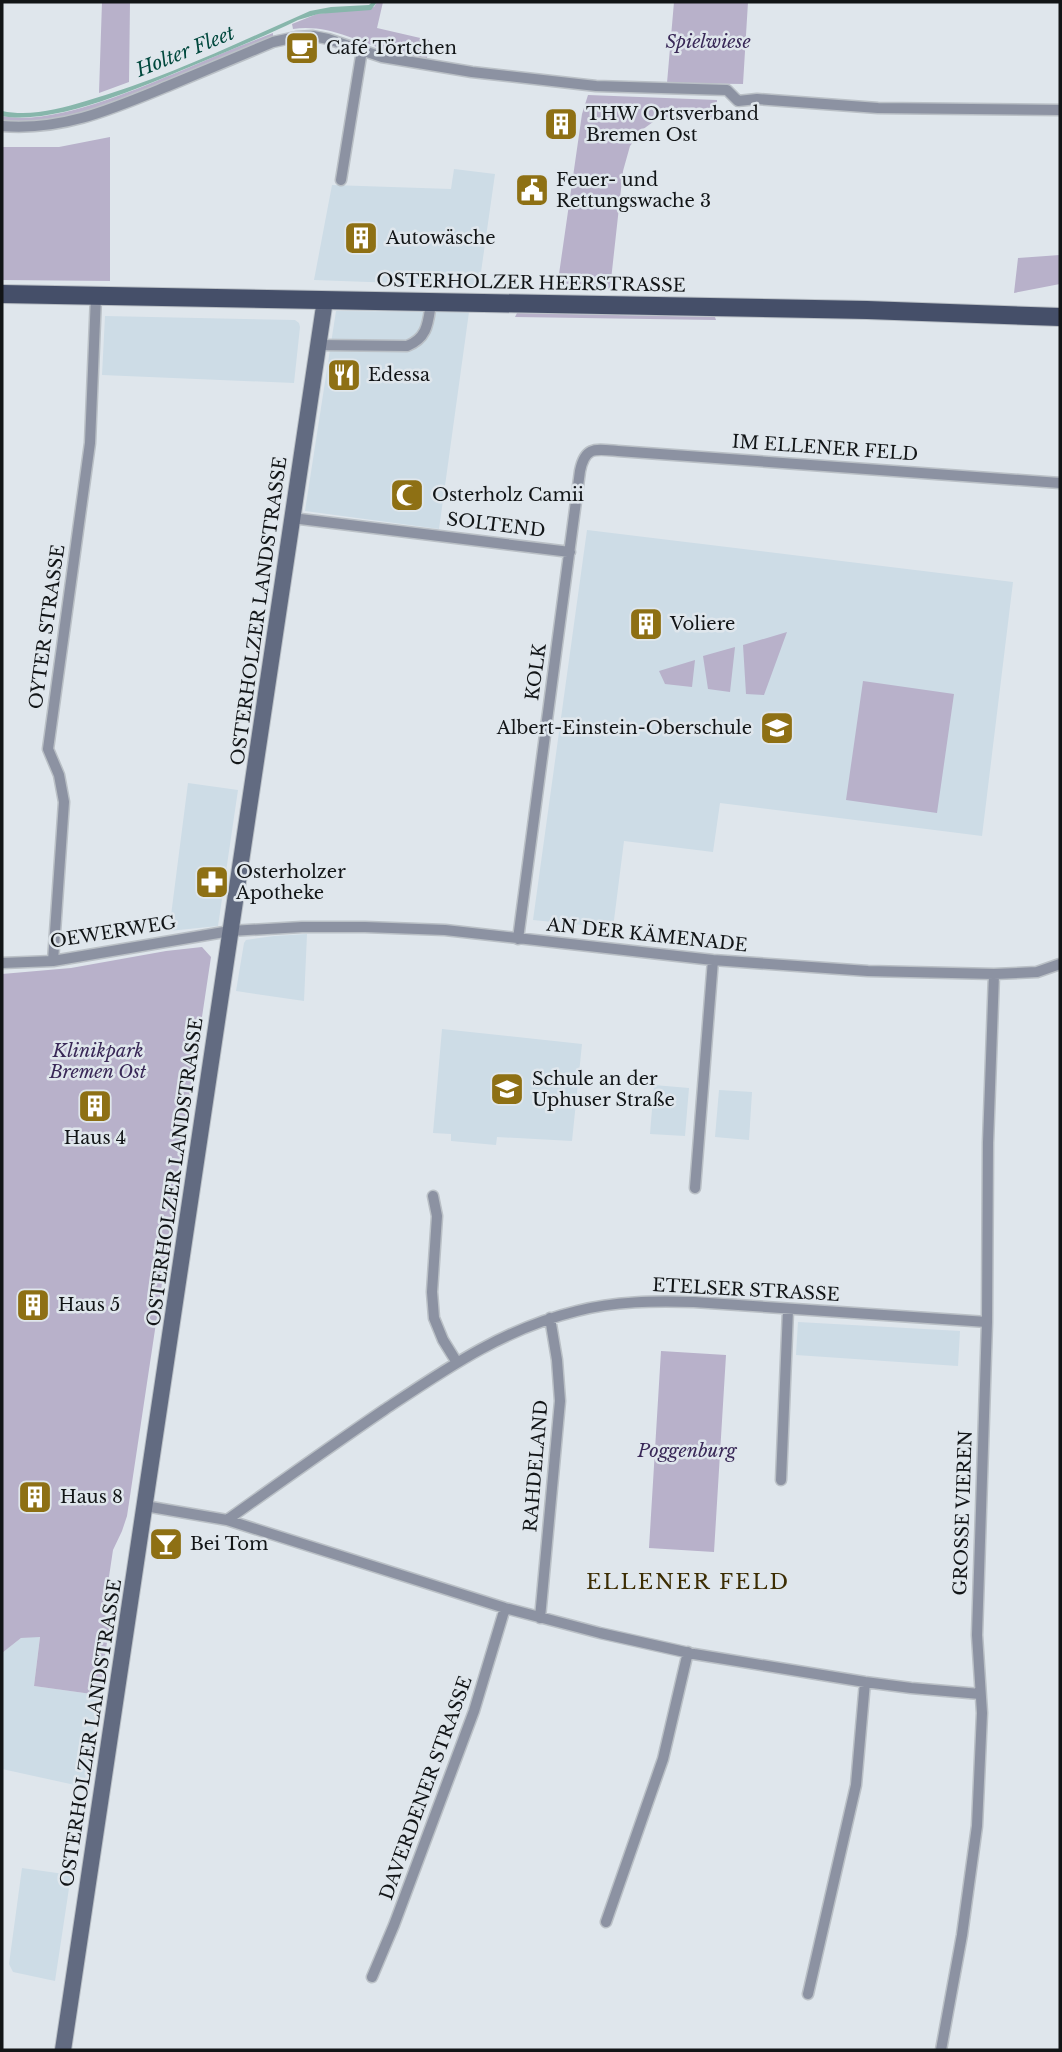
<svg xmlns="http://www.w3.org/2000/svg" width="1062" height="2052" font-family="'Libre Baskerville',serif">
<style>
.built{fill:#cddce6}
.green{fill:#b8b1ca}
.water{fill:#87b6ab}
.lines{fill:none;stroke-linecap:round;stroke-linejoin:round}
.minor-casing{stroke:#bac0c6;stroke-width:13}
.secondary-casing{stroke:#bac0c6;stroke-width:18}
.primary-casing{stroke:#bac0c6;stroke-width:20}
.minor{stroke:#8c92a2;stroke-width:10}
.secondary{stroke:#626b81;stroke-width:16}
.primary{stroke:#454f69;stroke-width:18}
.labels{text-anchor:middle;stroke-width:5;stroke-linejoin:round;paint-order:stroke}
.park-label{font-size:18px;font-style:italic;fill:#392857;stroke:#dfe6ec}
.poi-label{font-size:18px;fill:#121517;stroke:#dfe6ec;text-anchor:start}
.street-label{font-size:18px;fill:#121517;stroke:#dfe6ec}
.water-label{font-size:19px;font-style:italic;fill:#00483d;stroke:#dfe6ec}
.quarter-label{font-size:21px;letter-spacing:2px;fill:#3c2d03;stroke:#dfe6ec}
</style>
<rect width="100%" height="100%" fill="#dfe6ec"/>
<path class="built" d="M454,169L495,174L479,286L314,280L332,185L451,189Z
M336,311L469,312L439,529L305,511Z
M105,316L295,320L299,323L300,327L294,383L102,375Z
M587,530L1013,582L982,836L720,803L713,852L624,841L613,928L533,920Z
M188,783L238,790L218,926L169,931Z
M307,934L304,1001L236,991L244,943L246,940L274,936Z
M442,1029L582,1044L572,1141L497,1137L496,1145L451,1141V1134L433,1133Z
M654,1085L689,1088L685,1136L650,1134Z
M719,1090L752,1092L749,1140L715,1137Z
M798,1322L960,1331L958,1366L796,1355Z
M40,1636L34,1686L99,1695L84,1787L2,1769V1653L21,1638Z
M22,1868L71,1875L55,1981L13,1972L9,1964Z"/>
<path class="green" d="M102,2H130L129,82L99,93Z
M377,2H383L377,28L429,40L427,58C414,56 401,55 389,51C356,41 328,24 293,29L292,24L317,14L374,7Z
M674,2H748L743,84L667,83Z
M273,33V38L128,98L59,120L33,122L2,121V116C54,126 134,90 183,70C213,57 243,45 273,33Z
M588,95L717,100L716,118L680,116L657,119L642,130L630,146L623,171L610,289L557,288L582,114Z
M110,137V281L2,280V147H59Z
M1060,255V284L1014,293L1018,258Z
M517,313L715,317L716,320L515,317Z
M787,632L764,695L746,694L743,645Z
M735,647L730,692L708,689L703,656Z
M695,660L692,687L665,684L659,671Z
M863,681L954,694L937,813L846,800Z
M202,947L211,957L127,1516L122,1531L113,1550L104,1610L109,1629L99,1695L34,1686L40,1637L21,1638L2,1653V974L71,968L166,951Z
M661,1351L726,1355L714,1552L649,1548Z"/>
<path class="water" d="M372,2H377L371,10L318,14L298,20C266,36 232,49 199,63C148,84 56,126 2,116V111C30,117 59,109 86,101C164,79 237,43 310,11L331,7L369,5Z"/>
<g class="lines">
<g class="minor-casing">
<path id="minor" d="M2,126C63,131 112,109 168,86C203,71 238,57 273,42L296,37L313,36L328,39L382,57L472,72L596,86L727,90L738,101L757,99L878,108L1060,110
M341,180L362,50
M318,345L407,346C428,338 428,322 431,303
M292,518L570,552
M518,939L580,471C585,446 595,449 618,451L1060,483
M53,961L64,802L59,775L48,749L90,443L96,296
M2,963L53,961L230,931L302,927H365L445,930L713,960L868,971L994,974L1037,972L1060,964
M695,1188L713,960
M433,1196L437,1216L432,1292L434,1318L443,1340L456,1361
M781,1480L788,1310
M145,1506L227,1520L505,1608L600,1633L694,1654L865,1682L911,1688L980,1694
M227,1520C279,1483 331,1446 384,1410C447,1368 503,1329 577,1311C615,1301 654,1301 694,1302L987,1322
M540,1618L560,1401L557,1360L550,1318
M606,1922L663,1759L688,1652
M372,1977L394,1925L474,1711L505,1608
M808,1994L856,1785L865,1682
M941,2050L962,1935L977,1826L982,1713L977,1635L987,1322L988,1143L994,974"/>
</g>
<g class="secondary-casing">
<path id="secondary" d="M63,2050L325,300"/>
</g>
<g class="primary-casing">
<path id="primary" d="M2,294L867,310L1060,317"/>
</g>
<use href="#minor" class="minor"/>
<use href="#secondary" class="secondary"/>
<use href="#primary" class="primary"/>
</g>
<defs>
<g id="cafe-square" transform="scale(1.75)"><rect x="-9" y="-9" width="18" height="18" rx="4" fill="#8e7014" stroke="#dfe6ec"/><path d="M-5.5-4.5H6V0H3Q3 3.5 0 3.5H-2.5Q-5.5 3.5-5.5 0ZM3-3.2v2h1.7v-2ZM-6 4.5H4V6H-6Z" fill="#fff"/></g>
<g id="building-square" transform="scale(1.75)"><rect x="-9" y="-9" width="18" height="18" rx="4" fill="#8e7014" stroke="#dfe6ec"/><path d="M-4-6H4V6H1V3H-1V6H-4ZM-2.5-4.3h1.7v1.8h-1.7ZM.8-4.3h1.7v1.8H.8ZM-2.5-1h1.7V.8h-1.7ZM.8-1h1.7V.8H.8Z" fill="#fff"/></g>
<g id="civic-square" transform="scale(1.75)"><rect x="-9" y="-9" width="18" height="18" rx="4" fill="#8e7014" stroke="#dfe6ec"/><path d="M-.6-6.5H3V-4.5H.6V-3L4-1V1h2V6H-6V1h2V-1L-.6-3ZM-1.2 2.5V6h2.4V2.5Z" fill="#fff"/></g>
<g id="restaurant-square" transform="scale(1.75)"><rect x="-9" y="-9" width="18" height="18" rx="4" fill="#8e7014" stroke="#dfe6ec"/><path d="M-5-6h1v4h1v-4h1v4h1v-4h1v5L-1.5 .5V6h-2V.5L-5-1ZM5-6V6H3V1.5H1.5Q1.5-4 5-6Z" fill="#fff"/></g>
<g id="mosque-square" transform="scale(1.75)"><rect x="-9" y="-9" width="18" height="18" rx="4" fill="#8e7014" stroke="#dfe6ec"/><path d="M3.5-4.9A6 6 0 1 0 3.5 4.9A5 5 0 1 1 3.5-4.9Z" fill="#fff"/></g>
<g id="school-square" transform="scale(1.75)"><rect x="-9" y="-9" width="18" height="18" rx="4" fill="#8e7014" stroke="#dfe6ec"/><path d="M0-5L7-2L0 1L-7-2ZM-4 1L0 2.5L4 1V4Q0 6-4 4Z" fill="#fff"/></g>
<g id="pharmacy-square" transform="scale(1.75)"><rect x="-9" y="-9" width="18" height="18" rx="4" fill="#8e7014" stroke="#dfe6ec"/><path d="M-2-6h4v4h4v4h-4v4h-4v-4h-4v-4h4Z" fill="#fff"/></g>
<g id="bar-square" transform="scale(1.75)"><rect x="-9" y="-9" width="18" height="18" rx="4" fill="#8e7014" stroke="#dfe6ec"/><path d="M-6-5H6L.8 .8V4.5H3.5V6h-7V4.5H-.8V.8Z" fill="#fff"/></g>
</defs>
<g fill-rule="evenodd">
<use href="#cafe-square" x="302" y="48"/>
<use href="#building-square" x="561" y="124"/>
<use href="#civic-square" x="532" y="190"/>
<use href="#building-square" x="361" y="238"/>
<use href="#restaurant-square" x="344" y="375"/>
<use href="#mosque-square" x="407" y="495"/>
<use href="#building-square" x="646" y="624"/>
<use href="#school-square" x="777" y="728"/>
<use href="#pharmacy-square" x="212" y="882"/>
<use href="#school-square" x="507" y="1089"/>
<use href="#building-square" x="95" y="1106"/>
<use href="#building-square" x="33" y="1305"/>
<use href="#building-square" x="35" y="1497"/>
<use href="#bar-square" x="166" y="1544"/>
</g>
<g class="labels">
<g class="park-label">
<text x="708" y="48">Spielwiese</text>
<text x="98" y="1057">Klinikpark<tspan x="98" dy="21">Bremen Ost</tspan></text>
<text x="687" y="1457">Poggenburg</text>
</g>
<g class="poi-label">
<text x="326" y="54">Café Törtchen</text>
<text x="586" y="120">THW Ortsverband<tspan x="586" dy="21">Bremen Ost</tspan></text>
<text x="556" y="186">Feuer- und<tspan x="556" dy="21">Rettungswache 3</tspan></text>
<text x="386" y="244">Autowäsche</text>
<text x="368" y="381">Edessa</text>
<text x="432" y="501">Osterholz Camii</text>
<text x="670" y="630">Voliere</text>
<text x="752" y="734" text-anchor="end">Albert-Einstein-Oberschule</text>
<text x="236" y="878">Osterholzer<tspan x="236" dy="21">Apotheke</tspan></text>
<text x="532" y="1085">Schule an der<tspan x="532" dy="21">Uphuser Straße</tspan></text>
<text x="95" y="1144" text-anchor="middle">Haus 4</text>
<text x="58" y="1311">Haus 5</text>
<text x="60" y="1503">Haus 8</text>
<text x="190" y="1550">Bei Tom</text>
</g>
<g class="street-label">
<text transform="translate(531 283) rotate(1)" y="6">OSTERHOLZER HEERSTRASSE</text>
<text transform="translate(825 448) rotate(4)" y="6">IM ELLENER FELD</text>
<text transform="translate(496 525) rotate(7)" y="6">SOLTEND</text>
<text transform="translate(259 611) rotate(-82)" y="6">OSTERHOLZER LANDSTRASSE</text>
<text transform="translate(47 627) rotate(-82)" y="6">OYTER STRASSE</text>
<text transform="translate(536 672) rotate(-82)" y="6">KOLK</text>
<text transform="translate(113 932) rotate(-9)" y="6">OEWERWEG</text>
<text transform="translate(647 935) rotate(6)" y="6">AN DER KÄMENADE</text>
<text transform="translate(175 1172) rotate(-82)" y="6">OSTERHOLZER LANDSTRASSE</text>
<text transform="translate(746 1290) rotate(3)" y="6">ETELSER STRASSE</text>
<text transform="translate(536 1466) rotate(-85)" y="6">RAHDELAND</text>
<text transform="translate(963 1513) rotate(-88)" y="6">GROSSE VIEREN</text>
<text transform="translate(91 1733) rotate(-81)" y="6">OSTERHOLZER LANDSTRASSE</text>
<text transform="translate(426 1788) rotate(-70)" y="6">DAVERDENER STRASSE</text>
</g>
<g class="water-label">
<text transform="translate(185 51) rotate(-22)" y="7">Holter Fleet</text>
</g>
<g class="quarter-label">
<text x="688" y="1589">ELLENER FELD</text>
</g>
</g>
<rect width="1062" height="2052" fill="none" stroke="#121517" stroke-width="7"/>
</svg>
